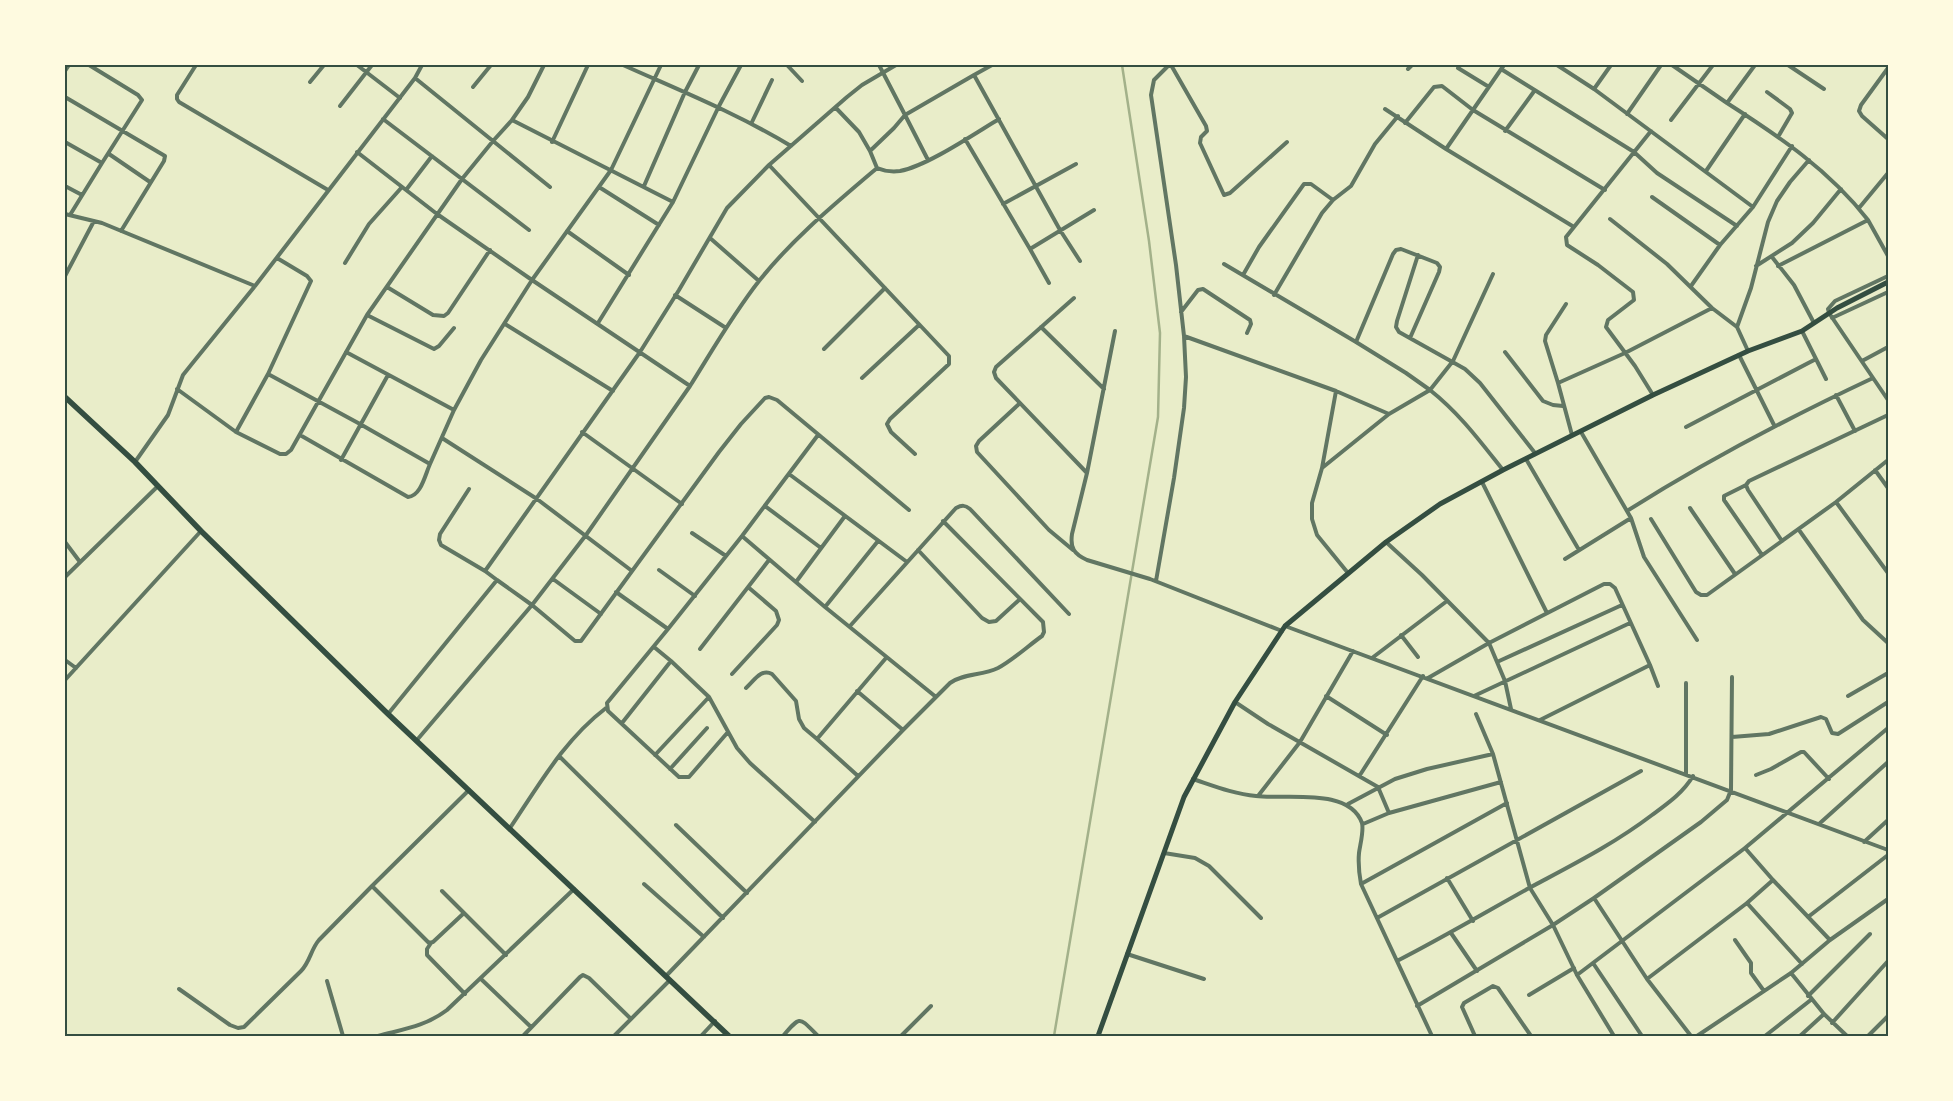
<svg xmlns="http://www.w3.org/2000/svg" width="1953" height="1101" font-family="Karla,sans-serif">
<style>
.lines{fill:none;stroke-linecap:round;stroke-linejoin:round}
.stream{stroke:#a3b18a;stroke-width:2.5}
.minor{stroke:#617663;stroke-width:4}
.secondary{stroke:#344e41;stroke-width:5}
.primary{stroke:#344e41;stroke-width:5.5}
.neatline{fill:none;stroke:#344e41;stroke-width:2}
</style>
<rect width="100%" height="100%" fill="#e9edc9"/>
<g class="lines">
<path class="stream" d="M1054,1036L1158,417L1160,333L1149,241L1122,65"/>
<path class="minor" d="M89,65L138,95L142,100L102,163
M196,65L177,95V99L179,102L328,190
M357,65L400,98
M544,65L528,97L512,120L673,202
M623,65C681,91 736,113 791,146
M787,65L802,81
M1171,65L1206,126L1207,131L1201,137L1200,143L1224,195L1230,193L1287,142
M1460,65L1458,68L1489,87
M1557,65L1594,89L1753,207L1792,146
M1672,65L1727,103L1755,65
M1788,65L1824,89
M1888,68L1861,105L1859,111L1862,116L1888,139
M1408,69L1412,65
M1501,69L1634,152L1657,173L1737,226
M65,71L69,65
M974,75L992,65
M415,78L493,141L512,120
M310,82L324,65
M473,87L491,65
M1594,89L1611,65
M1767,92L1790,109L1792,113L1778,137
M65,97L165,156L164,161L121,231
M1727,103C1780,137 1829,170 1868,220L1778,266
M340,106L372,65
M836,108L859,132L870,151
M1385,109L1446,149L1574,227L1566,237L1567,245L1598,265L1633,292L1634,300L1608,320L1606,327L1635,366L1653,395
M1627,114L1661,65
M383,119L529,230
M1671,120L1713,65
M752,122L772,80
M1405,123L1434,87L1442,86L1473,110L1605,190
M1505,131L1535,90
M965,139L1030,249L1094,210
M65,142L102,163L70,215
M552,142L588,65
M1446,149L1504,65
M357,152L437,214L532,280L690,386C712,351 733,314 759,281C793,238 836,203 877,168L870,151L894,128L905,115L879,65
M109,154L150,182
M928,160L905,115L974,75L1060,230L1080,261
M769,165L949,356V364L890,419L887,424L891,432L915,454
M877,168C884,171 892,172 900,171C927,166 974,134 999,119
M1706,171L1745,114
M65,186L82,195
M644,186L685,92L699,65
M599,187L659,225
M406,190L432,156
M1652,197L1720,245
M1003,204L1076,164
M1859,208L1888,173
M65,214L102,223L255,286
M1610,219L1667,264L1712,308L1737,327L1748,351
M1868,220L1888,256
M1574,227L1651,131
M567,231L629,275
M710,238L759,281
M1030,249L1049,283
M1418,255L1397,321L1396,327L1399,332L1465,369L1480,383L1535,453
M1772,257L1794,285L1814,323
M345,263L369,224L402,187
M1224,264L1356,342
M1756,266L1792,243L1813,223L1841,189
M1493,274L1453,361L1430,390C1460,414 1479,440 1503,470
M1243,275L1259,247L1304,184H1311L1333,200
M65,276L94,221
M1888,276L1835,301L1828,309L1829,313L1888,400
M1691,286L1720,245L1753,207
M387,287L433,315L444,316L448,313L490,250
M675,295L726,328
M1274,295L1322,213L1333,200L1351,186L1375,144L1398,116
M1074,298L996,367L994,372L996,378L1087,473
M1566,304L1546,335L1545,341L1558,383L1572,435
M1181,312L1198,290L1203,289L1250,320L1251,324L1247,333
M367,315L434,349L439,346L454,328
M1832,318L1888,292
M598,323L673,202L719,106L741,65
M505,324L613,391
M1041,327L1104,389
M1737,327L1751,288L1768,222L1777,201L1790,182L1809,160
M1115,331L1087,473L1072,534C1070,548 1074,554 1087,560L1150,579L1282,631
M1802,331L1826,379
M1184,336L1336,391L1389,414L1430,390L1406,373L1356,342L1393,254L1396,250L1401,249L1437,263L1440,267L1439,272L1410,338
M824,349L885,288
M346,352L454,410
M1505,352L1543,401L1553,405L1563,406
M1739,355L1774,425
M1862,361L1888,347
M268,374L311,281L307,276L277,258
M862,378L919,325
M1558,383L1625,353L1712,308
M690,386L586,535L532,605L575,641H581L719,452L741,424L765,398L769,397L777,400L909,510
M177,389L236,432L268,374L360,424L430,464L454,410L481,360L532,280L611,170L661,65
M1336,391L1322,468L1312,503V519L1317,535L1348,573
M1836,395L1855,431
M1019,404L979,441L976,446L977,452L1049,530L1073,550
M1686,427L1816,359
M236,432L280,454H286L291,450L367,315L462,179L493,141L550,187
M582,432L682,504
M1581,432L1631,518L1644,557L1697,640
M300,435L408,497C421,496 425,475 430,464
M442,438L537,499L632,571
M1526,459L1579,550
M341,460L388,375
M135,462L168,415L183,375L191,365L255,286L415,78L422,65
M1322,468L1389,414
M1875,470L1888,488
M789,474L907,562
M1482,482L1547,613
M1746,485L1724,496V500L1762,555
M469,489L440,534L439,540L441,545L485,571
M1836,502L1888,573
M765,506L821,548
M1690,508L1735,574
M1627,511C1706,461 1788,418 1873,378
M1651,519L1696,592L1701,595H1707L1836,502L1888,460
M1799,530L1863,620L1888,643
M692,533L726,556
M742,536L825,607L936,697
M1782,541L1748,490L1746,485L1749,481L1888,415
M65,542L80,562
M1386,542L1422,575L1489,643L1604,584H1610L1615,588L1650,665L1658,686
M918,550L982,618L989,622L996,621L1019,600
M1565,559L1631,518
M659,570L695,596
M65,577L158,486
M553,579L601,614
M1156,581L1174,478L1184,408L1186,377L1184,336L1176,265L1151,95L1154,80L1169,65
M796,582L845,516
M616,592L668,629L742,536L818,435
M825,607L878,541
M850,626L956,508C962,505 965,505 970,509L1069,614
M1285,626L1888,850
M668,629L607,703L608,711L679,777H689L728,732
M1401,635L1418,657
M654,647L671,661L709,697L737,748L750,763L815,822
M700,649L769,560
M1372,658L1447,601
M65,660L76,668
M1497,662L1622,605
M732,674L777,625L779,620L776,611L748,587
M1428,678L1489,643L1505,681L1511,709
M65,680L201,531
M1686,683V774
M746,688C754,681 761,668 772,674L796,701L799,719L804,728L817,739
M857,691L903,730
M1326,696L1387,735
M1474,696L1630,623
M1848,696L1888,673
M1235,702L1268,724L1378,787L1389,813
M388,714L497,580L485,571L640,352L679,290L727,208L769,165L847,97L862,85L896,65
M1476,714L1493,754L1530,888L1553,925L1577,975L1614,1036
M1540,720L1650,665
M622,723L671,661
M1732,737L1769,734L1821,717L1826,719L1832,733L1838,734L1888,702
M417,740L532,605L497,580
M655,755L709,697
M559,756L723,918
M670,769L707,728
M1360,775L1423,676
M1756,775L1771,769L1801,752H1804L1829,779
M858,776L817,739L886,658
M1193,779C1214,786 1234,794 1256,796C1287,800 1349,787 1362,823C1364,831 1360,845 1359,853C1358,864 1359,873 1361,884L1432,1036
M1258,796L1300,742L1353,651
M1348,804L1395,779L1427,769L1493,754
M1363,824L1389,813L1501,782
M1819,824L1888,762
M676,825L747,893
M510,828C539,785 564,740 606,708
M1864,842L1888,820
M1745,848L1773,880L1830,940
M1164,853L1195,858L1209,866L1261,918
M1447,878L1473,921
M644,884L704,937
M1361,884L1507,803
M442,891L506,955
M1594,898L1701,822L1727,800L1731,790L1732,677
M1747,903L1773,880
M464,913L433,942L429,943L372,886L469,790
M1808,917L1888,855
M1377,918L1641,771
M1451,933L1477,971
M1735,940L1751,963V973L1764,991
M431,943L427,949V955L465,994
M1127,954L1204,979
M1397,961C1442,938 1486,912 1531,887C1572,865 1614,844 1652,815C1667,804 1683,793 1693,776
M1593,963L1642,1036
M1791,973L1824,1014L1847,1036
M1577,975L1745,848L1888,728
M666,976L903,730L950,683C964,673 982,676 998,668C1013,660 1028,646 1042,636L1044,632L1043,622L943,521
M481,979L531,1027
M1647,979L1747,903L1802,964
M327,981L343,1036
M179,989L230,1025L238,1028L244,1027L301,971C310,962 311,949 319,940L372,886
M1529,995L1574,968
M1808,996L1870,934
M1417,1006L1553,925L1594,898L1647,979L1691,1036
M1832,1023L1888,961
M378,1036C404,1029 424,1027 447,1010L574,889
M523,1036L580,977L583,975L589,978L631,1019
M614,1036L670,980
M701,1036L715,1021
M783,1036C801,1015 799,1017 818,1036
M901,1036L931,1006
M1475,1036L1462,1007L1464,1003L1493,986L1498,988L1531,1036
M1697,1036L1791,973L1830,940L1888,899
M1765,1036L1812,999
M1800,1036L1824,1014
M1868,1036L1888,1016"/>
<path class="secondary" d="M1098,1036L1184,797L1235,702L1285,626L1386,542L1440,504L1503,470L1653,395L1748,351L1802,331L1837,308L1888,282"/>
<path class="primary" d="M65,397L135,462L201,531L388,714L729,1036"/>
</g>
<rect width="1953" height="1101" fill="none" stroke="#fefae0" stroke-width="132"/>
<rect x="66" y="66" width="1821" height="969" class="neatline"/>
</svg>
